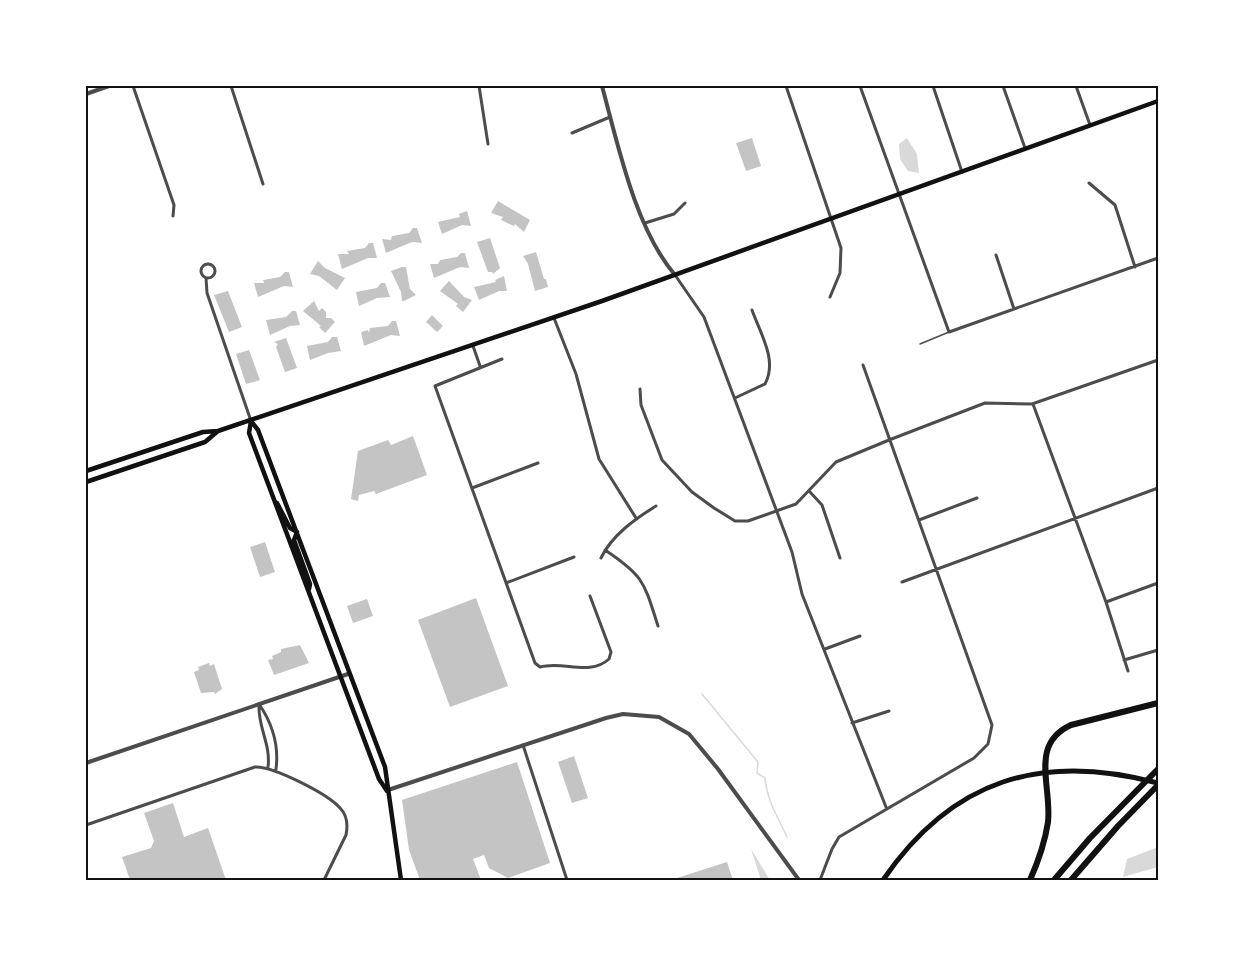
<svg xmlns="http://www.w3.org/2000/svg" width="1244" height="966" font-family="'Asap Condensed',sans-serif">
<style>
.water{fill:#d9d9d9}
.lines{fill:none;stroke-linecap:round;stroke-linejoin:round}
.stream{stroke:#d9d9d9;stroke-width:1.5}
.building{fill:#c4c4c4}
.service{stroke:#4c4c4c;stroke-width:1.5}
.minor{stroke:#4c4c4c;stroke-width:3}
.tertiary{stroke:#4c4c4c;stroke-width:4}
.secondary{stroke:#111;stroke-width:4.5}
.primary{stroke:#111;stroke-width:5}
.motorway{stroke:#111;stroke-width:6}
.neatline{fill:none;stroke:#111;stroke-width:2}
</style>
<rect width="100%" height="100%" fill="#fff"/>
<path class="water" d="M907,138L917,154L919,173L908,171L900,159L899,144Z
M1158,847V867L1123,877L1127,859Z
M751,849L770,880H761Z"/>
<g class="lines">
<path class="stream" d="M702,694L758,762L757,773L765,778C767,801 778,817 787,837"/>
</g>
<path class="building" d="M752,138L761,166L746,171L736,143Z
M498,201L530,220L524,232L515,224L514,226L501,220L503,217L491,213Z
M467,211L471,226L462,225L442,234L438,222L460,217L459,214Z
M413,228H417L422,243L412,242L386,253L382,239L391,240L392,236L409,233Z
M490,238L500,268L493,274L492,272H488L477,242Z
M369,243H373L377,258H368L342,269L338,254H349L347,251L365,248Z
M536,252L544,279H546L548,287L535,291L528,264L523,256Z
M461,253H465L469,268L460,267L434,278L430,264H438L440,260L457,257Z
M318,261L325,268L345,278L337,290L319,276L310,274Z
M402,267H406L410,289L416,295L404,301H402L401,292L391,271Z
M285,272H289L293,287L284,286L258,297L254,283H264L263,280L280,277Z
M504,276L507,291H499L479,300L474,287L496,282L495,280Z
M449,281L464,297L472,300L463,312L456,306L458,304L440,291Z
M381,283H385L390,297L377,298L359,306L356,292L377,288Z
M228,291L242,327L229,332L214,295Z
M314,301L319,311L322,308L326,312V318H331L335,322L325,333L319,327L321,326L303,311Z
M292,311H296L300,325L290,326L270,335L266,320L286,317Z
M432,315L443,326L437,332L426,322Z
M392,321H396L400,336L391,335L364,346L361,332L368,330L369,333L370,328L388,326Z
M332,337H337L341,351L328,353L310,360L307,346L328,342Z
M286,338L297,368L285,372L276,347L278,344L274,342Z
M249,350L260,380L246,384L236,354Z
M413,436L427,475L376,494L374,491L359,495L358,501L351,499L358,451L388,440L391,445Z
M265,542L275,572L260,577L250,547Z
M476,598L508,686L450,707L418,620Z
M367,599L373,616L353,623L347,606Z
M300,645L309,663L274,675L268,660L273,659L272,656L281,652V649Z
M209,663L210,666L214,664L222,689L215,694L214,692L201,693L194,672L199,670L198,667Z
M574,756L588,798L572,803L558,762Z
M517,762L550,863L508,878L489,868L484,855L473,859L481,880H420L409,850L402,800Z
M173,803L184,837L208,828L226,880H130L122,857L151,848L154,841L144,813Z
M727,862L733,880H671Z"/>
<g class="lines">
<path class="service" d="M920,344L949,332"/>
<path class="minor" d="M133,86L174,205L173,216
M231,86L263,184
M479,86L488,144
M786,86L841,248L840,273L830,297
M860,86L949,332L1158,258
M933,86L962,172
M1003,86L1025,148
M1076,86L1090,125
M572,133L610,117
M1089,183L1115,205L1135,267
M645,223L674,214L685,203
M996,255L1014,309
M201 271a7 7 0 1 1 14 0a7 7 0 1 1-14 0Z
M675,275L704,317L792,552L802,594L886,807
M206,278L207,293L251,421
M554,318L576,374L599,459L636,518
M473,346L480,366
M502,359L435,386L535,663L540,667C563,660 589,677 609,659L611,652L590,596
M640,389L641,405L662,460L692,492L714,508L735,521H748L796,504L836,462L889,440L985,403L1032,404L1158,360
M735,398L765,384C778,360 760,333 752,310
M1033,404L1106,602L1128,671
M472,488L538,463
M810,492L822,505L840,558
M919,520L977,498
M605,550C644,576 644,582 658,626
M601,558C612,535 635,519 656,506
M902,582L1158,488
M506,583L574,557
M1106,602L1158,583
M825,649L860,636
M1124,660L1158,650
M259,704C272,723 279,746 276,769
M259,706C258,727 271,745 268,767
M852,723L889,711
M523,745L567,880
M86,825L255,767C273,766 328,794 340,808C347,815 348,825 346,835L324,880
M820,880L832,849L839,837L974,758L988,744L992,725L863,365"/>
<path class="tertiary" d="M602,86C618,145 635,228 675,275
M86,94L109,86
M86,763L348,674
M388,790L606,718L623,714L659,717L689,734L718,769L799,880
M1157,880H1158"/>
<path class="secondary" d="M251,421L258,430L385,767L401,880
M251,421L249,433L379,779L387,791
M86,471L203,432L218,431L602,301L1158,101
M86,482L205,442L218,431
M277,503L290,528L297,532
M297,532L294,540L310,584L309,589"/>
<path class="primary" d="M883,880C952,779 1042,752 1158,783"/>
<path class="motorway" d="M1030,880C1038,862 1045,842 1048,822C1052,786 1029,744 1071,725L1158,703
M1054,880L1090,838L1158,769
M1071,880L1118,826L1158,785"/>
</g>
<rect width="1244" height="966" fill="none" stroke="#ffffff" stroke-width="174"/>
<rect x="87" y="87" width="1070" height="792" class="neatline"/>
</svg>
